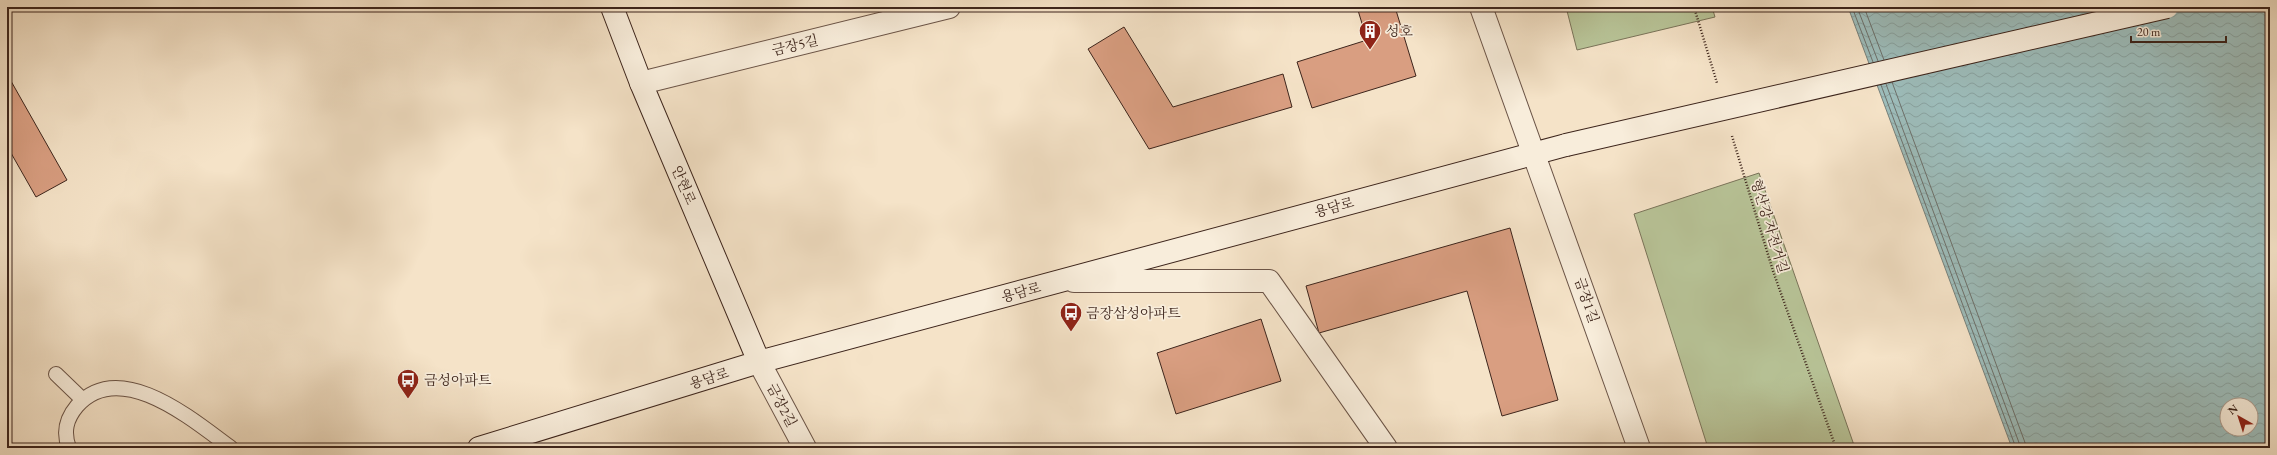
<svg xmlns="http://www.w3.org/2000/svg" width="2277" height="455" font-family="'EB Garamond','Noto Serif KR',serif">
<style>
.green{fill:#b8c498;stroke:#7a745a}
.water{fill:url(#water-waves);stroke:#77807b;fill-rule:evenodd}
.lines{fill:none;stroke-linecap:round;stroke-linejoin:round}
.shore{stroke:#6d716c;stroke-width:1}
.building{fill:#d99e81;stroke:#3d251c}
.lane-casing{stroke:#6b5447;stroke-width:16}
.street-casing{stroke:#6b5447;stroke-width:24}
.secondary-casing{stroke:#3d251c;stroke-width:24}
.path{stroke:#3d251c;stroke-width:2.5;stroke-dasharray:1 2;stroke-linecap:butt}
.lane{stroke:#f8eddb;stroke-width:14}
.street{stroke:#f8eddb;stroke-width:22}
.secondary{stroke:#f8eddb;stroke-width:22}
.secondary-bridge-casing{stroke:#3d251c;stroke-width:24;stroke-linecap:butt}
.secondary-bridge{stroke:#f8eddb;stroke-width:22}
.labels{text-anchor:middle;stroke-width:3.5;stroke-linejoin:round;paint-order:stroke}
.poi-label{font-size:14px;fill:#3d251c;stroke:#f8eddb;text-anchor:start}
.street-label{font-size:14px;fill:#3d251c;stroke:#f8eddb}
</style>
<defs>
<pattern id="water-waves" width="16" height="10" patternUnits="userSpaceOnUse"><rect width="16" height="10" fill="#9dbdbb"/><path d="M0 5q4-4 8 0t8 0" fill="none" stroke="#88a2a0"/></pattern>
</defs>
<rect width="100%" height="100%" fill="#f5e3c8"/>
<filter id="stains"><feTurbulence type="fractalNoise" baseFrequency=".005" numOctaves="4"/><feColorMatrix values="0 0 0 0 .2 0 0 0 0 .09 0 0 0 0 .02 0 0 0 .5 -.17"/></filter>
<radialGradient id="worn" r=".72"><stop offset=".6" stop-color="#630" stop-opacity="0"/><stop offset="1" stop-color="#630" stop-opacity=".3"/></radialGradient>
<path class="green" d="M1566,7H1712L1715,17L1577,50Z
M1759,173L1855,448H1708L1634,214Z"/>
<path class="water" d="M1848,7H2270V448H2012ZM2227,405H2251V429H2227Z"/>
<g class="lines">
<path class="shore" d="M1852,7L1873,62
M1857,7L1878,61
M1864,7L1884,60
M1892,82L2027,448
M1886,84L2021,448
M1881,85L2016,448"/>
</g>
<path class="building" d="M1357,7H1395L1416,76L1312,108L1297,62L1367,40Z
M1124,27L1173,107L1283,74L1292,107L1149,149L1088,49Z
M7,74L67,180L36,197L7,146Z
M1510,228L1558,400L1502,416L1467,291L1319,333L1306,286Z
M1261,319L1281,381L1176,414L1157,353Z"/>
<g class="lines">
<g class="lane-casing">
<path id="lane" d="M56,374L83,400
M69,448C63,432 66,419 77,406C120,357 194,421 231,448"/>
</g>
<g class="street-casing">
<path id="street" d="M1481,7L1639,448
M641,83L949,7
M1074,281H1269L1386,448
M759,362L805,448"/>
</g>
<g class="secondary-casing">
<path id="secondary" d="M612,7L641,83L759,362
M479,448L759,362L1566,145"/>
</g>
<path class="path" d="M1694,7L1717,83
M1732,136L1773,271L1836,448"/>
<use href="#lane" class="lane"/>
<use href="#street" class="street"/>
<use href="#secondary" class="secondary"/>
<g class="secondary-bridge-casing">
<path id="secondary-bridge" d="M1566,145L2167,7"/>
</g>
<use href="#secondary-bridge" class="secondary-bridge"/>
</g>
<defs>
<g id="building-pin" transform="scale(1.15)"><path d="M0 17L-7.5 6A9.5 9.5 0 1 1 7.5 6Z" fill="#8f2418" stroke="#f8eddb"/><path d="M-4-6H4V6H1V3H-1V6H-4ZM-2.5-4.3h1.7v1.8h-1.7ZM.8-4.3h1.7v1.8H.8ZM-2.5-1h1.7V.8h-1.7ZM.8-1h1.7V.8H.8Z" fill="#fff"/></g>
<g id="bus-pin" transform="scale(1.15)"><path d="M0 17L-7.5 6A9.5 9.5 0 1 1 7.5 6Z" fill="#8f2418" stroke="#f8eddb"/><path d="M-5-6H5V4H4V6H2V4H-2V6H-4V4H-5ZM-3.5-4V0h7V-4ZM-3.5 1.2v1.5H-2V1.2ZM2 1.2v1.5H3.5V1.2Z" fill="#fff"/></g>
</defs>
<g fill-rule="evenodd">
<use href="#building-pin" x="1370" y="31"/>
<use href="#bus-pin" x="1071" y="313"/>
<use href="#bus-pin" x="408" y="380"/>
</g>
<g class="labels">
<g class="poi-label">
<text x="1386" y="36">성호</text>
<text x="1086" y="318">금장삼성아파트</text>
<text x="424" y="385">금성아파트</text>
</g>
<g class="street-label">
<text transform="translate(795 45) rotate(-14)" y="5">금장5길</text>
<text transform="translate(684 185) rotate(67)" y="5">안현로</text>
<text transform="translate(1334 207) rotate(-15)" y="5">용담로</text>
<text transform="translate(1770 226) rotate(73)" y="5">형산강 자전거길</text>
<text transform="translate(1021 292) rotate(-15)" y="5">용담로</text>
<text transform="translate(1587 300) rotate(71)" y="5">금장1길</text>
<text transform="translate(709 378) rotate(-17)" y="5">용담로</text>
<text transform="translate(782 405) rotate(62)" y="5">금장2길</text>
</g>
</g>
<rect width="2277" height="455" fill="none" stroke="#f5e3c8" stroke-width="24"/>
<rect x="8" y="8" width="2261" height="439" fill="none" stroke="#3d251c" stroke-width="2"/>
<rect x="12" y="12" width="2253" height="431" fill="none" stroke="#3d251c"/>
<g transform="translate(2239 417) rotate(321)"><circle r="19" fill="#f8eddb" stroke="#ad9d8f"/>
<path d="M0-3L7 15L0 10L-7 15Z" fill="#8f2418"/>
<text y="-6" font-size="11" font-weight="bold" text-anchor="middle" fill="#3d251c">N</text>
</g>
<path d="M2131 36v6h95v-6" fill="none" stroke="#3d251c" stroke-width="2"/>
<text x="2137" y="36" font-size="12" fill="#3d251c" stroke="#f8eddb" stroke-width="3" paint-order="stroke">20 m</text>
<rect width="100%" height="100%" filter="url(#stains)"/>
<rect width="100%" height="100%" fill="url(#worn)"/>
</svg>
